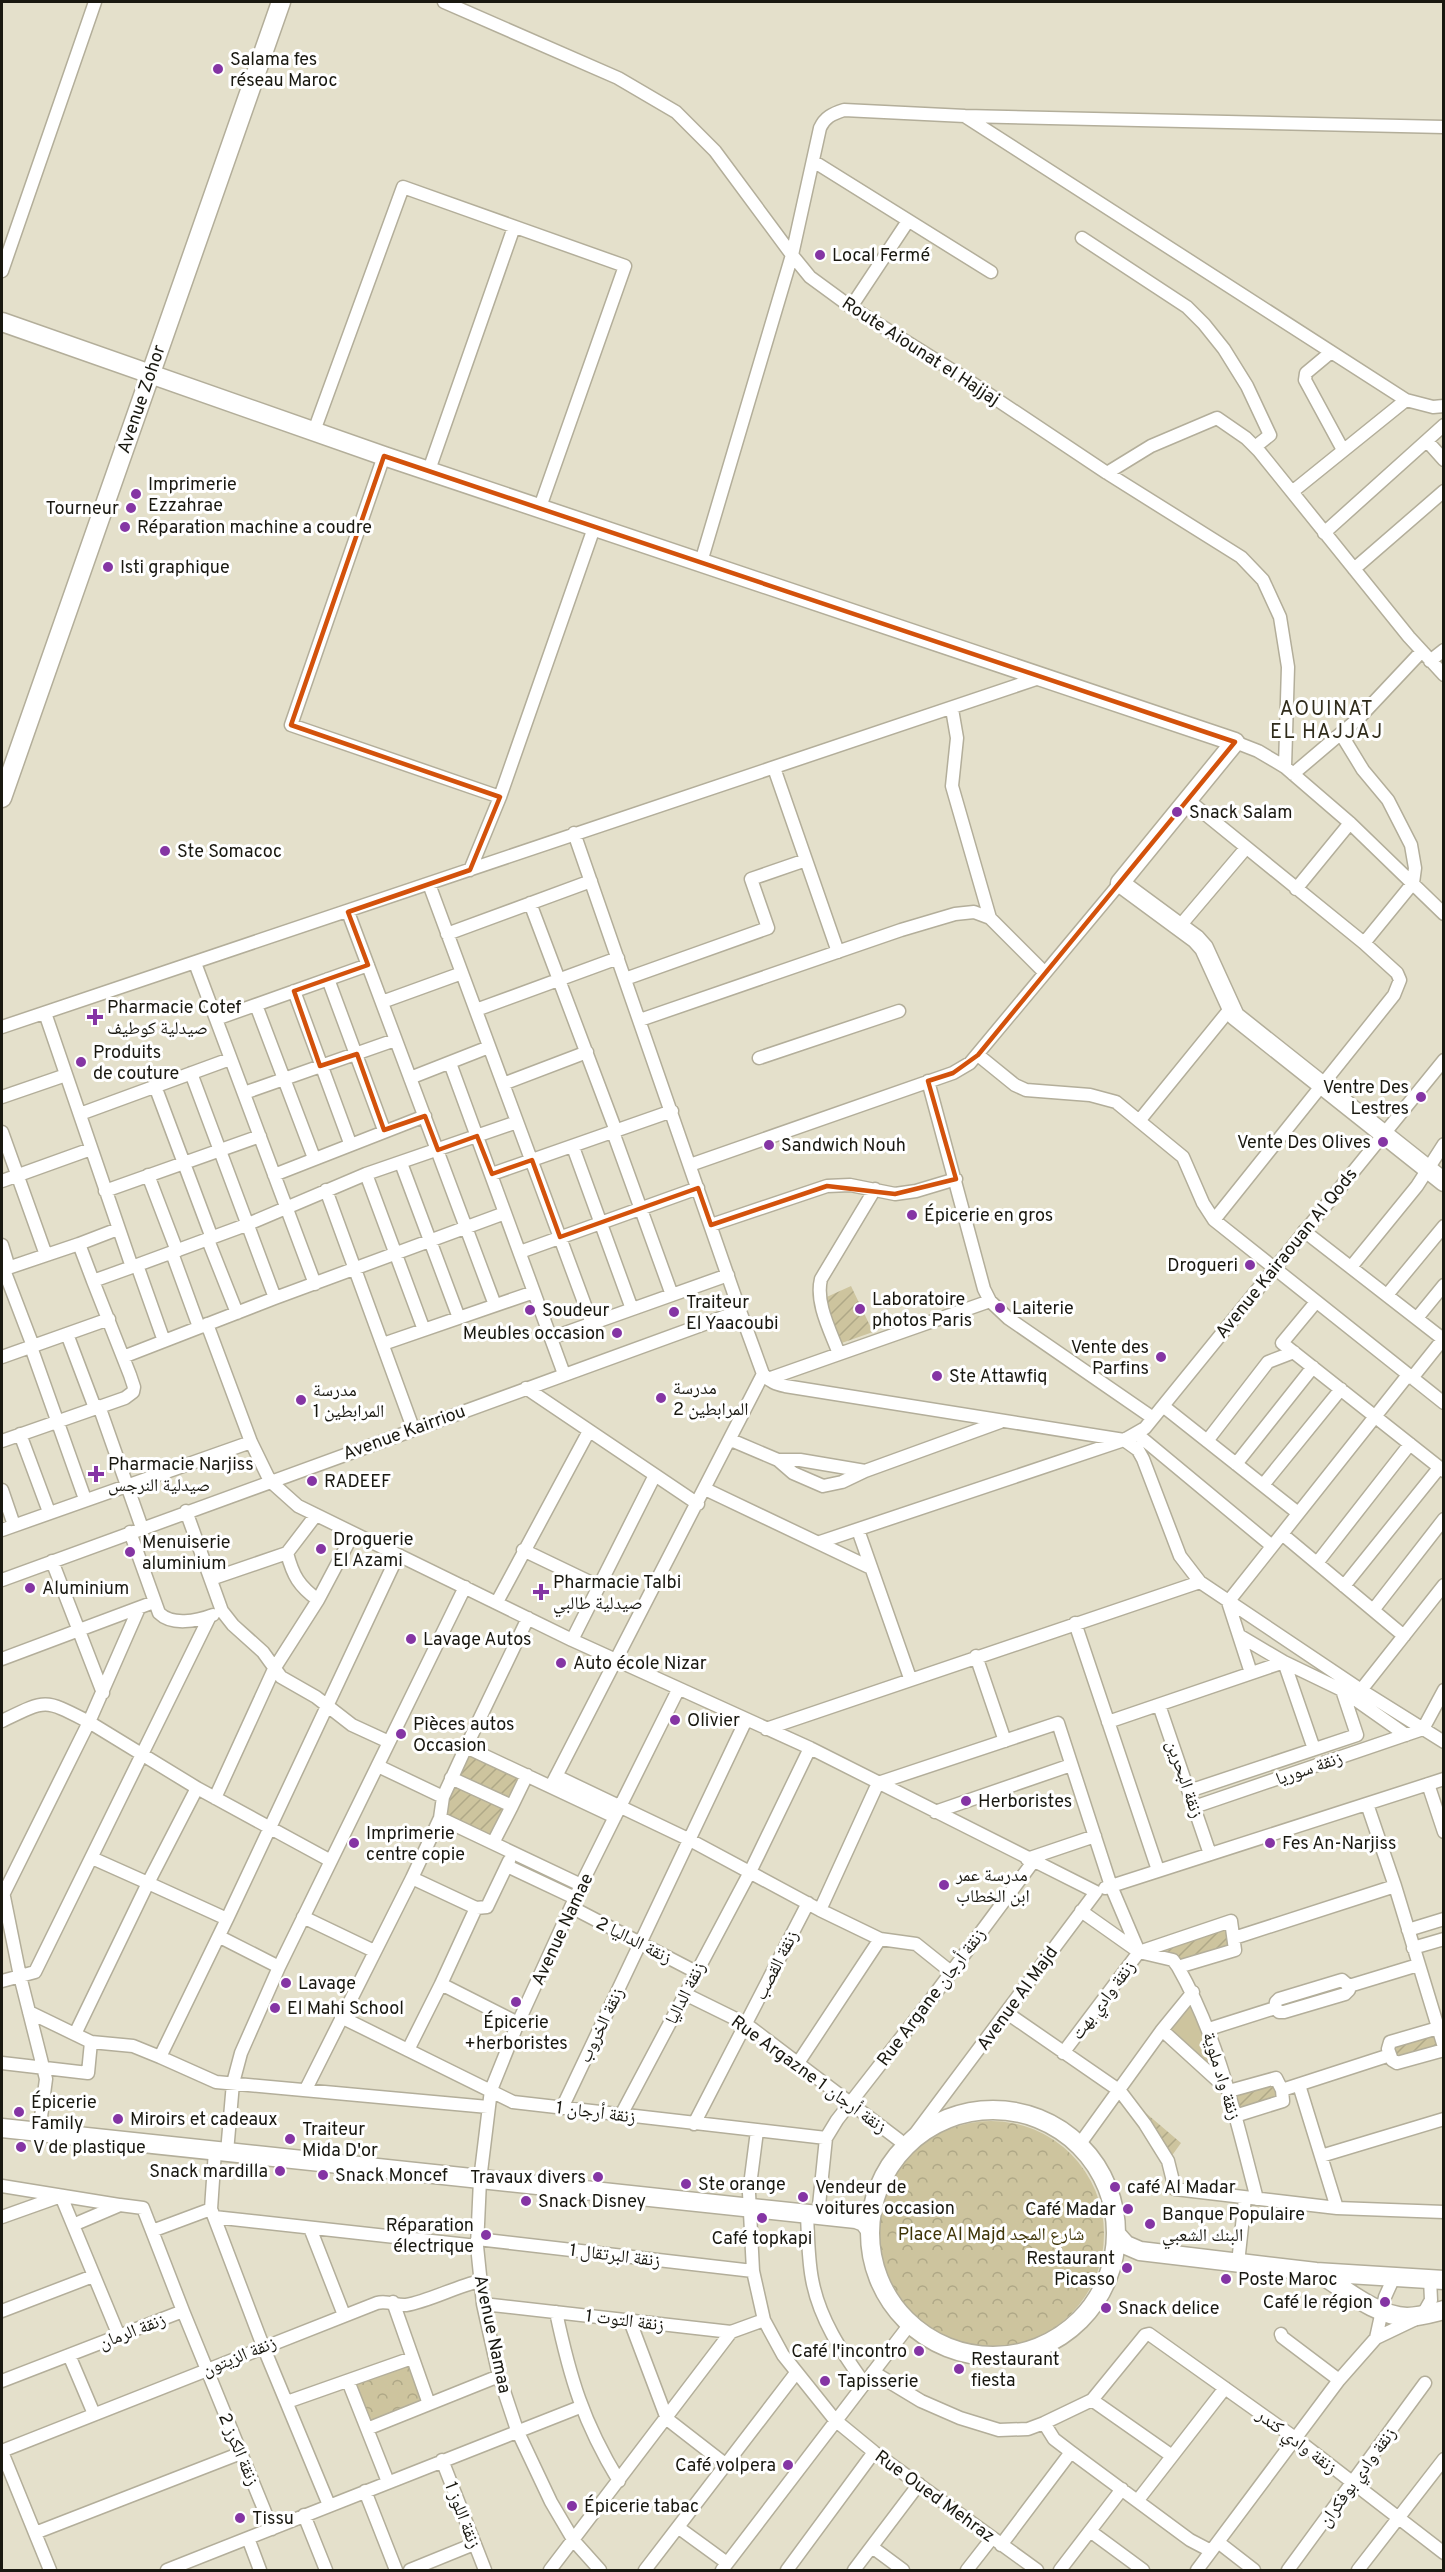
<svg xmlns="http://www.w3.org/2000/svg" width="1445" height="2572" font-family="Overpass,'Noto Naskh Arabic',sans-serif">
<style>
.grass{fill:#cdc49e}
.park{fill:url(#park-crowns)}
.garden{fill:url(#garden-furrows)}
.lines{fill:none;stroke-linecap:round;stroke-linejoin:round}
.street-casing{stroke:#b3ae9a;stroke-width:15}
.secondary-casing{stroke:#b3ae9a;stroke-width:21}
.street{stroke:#fff;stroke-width:12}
.secondary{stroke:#fff;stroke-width:18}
.marked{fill:none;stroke:#d3520c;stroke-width:4.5;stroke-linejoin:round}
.poi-dot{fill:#8535a4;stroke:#fff;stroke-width:2}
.labels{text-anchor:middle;stroke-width:6;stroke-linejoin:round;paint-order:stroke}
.poi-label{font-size:18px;fill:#191810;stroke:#fff;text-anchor:start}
.street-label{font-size:18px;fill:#191810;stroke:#fff}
.park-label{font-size:18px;fill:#3e3406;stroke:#fff}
.neighbourhood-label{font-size:20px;letter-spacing:1.5px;fill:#302c1b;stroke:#fff}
</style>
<defs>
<pattern id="park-crowns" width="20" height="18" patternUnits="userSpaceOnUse" patternTransform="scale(1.5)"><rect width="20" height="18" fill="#cdc49e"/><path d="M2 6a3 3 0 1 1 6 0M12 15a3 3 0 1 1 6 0" fill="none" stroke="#afa887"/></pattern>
<pattern id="garden-furrows" width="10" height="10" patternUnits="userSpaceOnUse" patternTransform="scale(1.5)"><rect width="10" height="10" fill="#cdc49e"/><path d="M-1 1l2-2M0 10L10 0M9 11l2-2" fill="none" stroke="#afa887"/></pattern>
</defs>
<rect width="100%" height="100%" fill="#e4e0cb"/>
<path class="grass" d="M1193,1992L1229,2091L1167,2030Z"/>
<path class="park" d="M878 2234a113 113 0 1 1 226 0a113 113 0 1 1-226 0Z
M412,2359L428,2404L369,2427L351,2380Z"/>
<path class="garden" d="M851,1286L873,1332L836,1345L820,1300Z
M466,1747L527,1775L493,1843L440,1818Z
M1231,1923L1233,1949L1177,1963L1139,1952Z
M1438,2028L1443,2047L1397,2063L1388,2046Z
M1279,2081L1285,2099L1235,2116L1229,2091Z
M1120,2091L1181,2143L1168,2161Z"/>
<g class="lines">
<g class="street-casing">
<path id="street" d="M444,2L618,78L676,112L715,151L792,255L810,277L851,307L963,377L1107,473L1241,557L1263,580L1280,617L1288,667L1285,767
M966,117L1406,400L1433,407L1444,406
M813,161L991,272
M1082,238L1187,307L1204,324L1224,349L1247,386L1270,435L1255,447
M2,271L95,2
M851,307L908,221
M1330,353L1306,373L1305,380L1343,450
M314,431L403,187L625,266L540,507
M1427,441L1444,460
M384,456L291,725L500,797
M429,470L514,227
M1107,473L1151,446L1217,418L1246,438L1259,451L1409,637L1444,675
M1292,492L1406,400
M1324,533L1444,425
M701,562L792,255L820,128C825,117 832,114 844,110L965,116L1444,127
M1354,569L1444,491
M1430,661L1444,650
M952,709L957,738L952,786L990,918
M1341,734L1363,770L1388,800L1411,845L1415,868L1413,883L1364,943
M1235,742L1258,751L1285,767L1350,823L1444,914
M774,768L838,952
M1293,774L1359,718L1422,651
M1188,800L1364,943L1397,973L1400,980L1394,995L1214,1220
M574,833L740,1311L763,1374C770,1382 776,1384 785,1386L1124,1440L1138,1450L1143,1459L1180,1556L1200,1582L1361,1690L1444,1742
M470,870L500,797L595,525
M429,884L592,1324
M1296,889L1350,823
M530,903L616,1131
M348,912L495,1305
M1179,927L1246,848
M447,934L591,881
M195,963L315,1284
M328,979L384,1130
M625,979L768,928L751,879L806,860
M294,991L350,1143
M382,1002L462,973
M256,1005L314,1158
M476,1010L618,958
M45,1013L132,1267L93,1281L79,1244L118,1229
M216,1019L368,965
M640,1020L901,930L955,914L974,912L990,918L1045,973
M2,1027L1042,677
M978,1055L1015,1085L1026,1090L1090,1095L1116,1102L1183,1157L1203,1203L1214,1220L1444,1403
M759,1058L899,1011
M450,1063L564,1374
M191,1073L275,1298
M410,1078L489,1047
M928,1081L984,1289L990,1301L1008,1318L1153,1418
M503,1084L587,1052
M155,1086L212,1238
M244,1093L395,1040
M2,1097L66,1075
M80,1114L230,1059
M1139,1121L1230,1009
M2,1132L46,1255
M613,1132L672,1295
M573,1147L632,1309
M401,1163L459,1318
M690,1165L953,1073L970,1063L1120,883
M366,1174L424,1330
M492,1174L672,1111
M148,1175L177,1251
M274,1175L425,1116
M2,1181L91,1149
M875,1189L821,1279C815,1303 831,1332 839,1354L990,1301
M326,1190L413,1428
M105,1191L260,1136
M711,1225L827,1186L850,1185L895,1194L916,1191L956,1179
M1304,1231L1443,1339
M208,1240L237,1313
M2,1245L9,1268
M520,1252L698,1188
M172,1253L199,1327
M137,1265L164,1341
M132,1267L246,1225L366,1174L517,1122
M1351,1267L1417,1186L1444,1144
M2,1270L79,1244
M4,1270L33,1346
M1387,1295L1444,1226
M1316,1302L1282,1343L1444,1471
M1417,1318L1444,1285
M207,1324L251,1442L270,1481L298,1506L572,1640L810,1748L1096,1892
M67,1334L95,1408
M551,1338L728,1275
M383,1344L534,1292
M31,1347L85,1499
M2,1357L109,1319
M123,1357L275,1298L505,1213
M1412,1378L1444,1338
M768,1379L839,1354
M526,1388L698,1504
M99,1406L142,1528
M1163,1406L1298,1513
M20,1434L49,1512
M1137,1434L1272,1546
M731,1440L778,1460L793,1473L823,1486L842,1482L865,1471L1000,1422
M2,1441L125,1398L133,1392L134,1387L130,1375L93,1281
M1207,1441L1268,1362L1294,1352
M778,1460H800L865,1471
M1236,1464L1313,1367
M1263,1485L1341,1389
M705,1489L871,1568
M2,1490L14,1525
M186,1511L222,1611L233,1625L263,1652L281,1677L316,1697L352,1725L389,1742
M2,1530L251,1442
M858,1530L910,1678
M130,1532L159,1613C172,1626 197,1621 213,1615
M1282,1534L1404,1636
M820,1542L1124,1440L1145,1428L1444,1060
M523,1550L598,1586
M52,1561L103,1693
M1317,1563L1410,1444
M211,1579L287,1553L316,1515
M2,1580L740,1311
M1344,1586L1439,1468
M318,1600L353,1534
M497,1602L589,1431
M139,1608L89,1722L197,1788L331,1861
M1374,1609L1444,1519
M1075,1623L1158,1870
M1240,1636L1284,1662L1342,1690L1406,1735
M572,1640L655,1475
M976,1656L1005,1741
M2,1659L154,1602
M1284,1662L1314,1749
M1251,1673L1228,1602L1408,1375
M1361,1690L1444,1585
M1159,1705L1210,1854
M2,1721C47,1699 44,1699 89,1722L4,1893
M1108,1722L1284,1662
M766,1729L1200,1582
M466,1747L528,1618
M378,1766L443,1797
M556,1776L688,1839L820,1910L880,1939L916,1944L951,1972
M451,1778L512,1806L527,1775
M1428,1784L1444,1832
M551,1786L763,1374
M1189,1791L1357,1735L1342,1690
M215,1798L274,1669L318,1600C299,1586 293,1576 287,1553
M1367,1804L1395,1886L1444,2047
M1194,1807L1423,1729L1444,1690
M935,1812L1071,1765
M440,1818L581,1885
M493,1843L512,1806
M92,1858L148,1883L197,1788
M1027,1859L1095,1836
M507,1866L575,1898
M412,1878L476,1908L441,1984L518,2023
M2,1887L20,1976L46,2079L39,2132
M1105,1888L1444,1779
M571,1907L696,1972
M476,1908L487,1907L509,1861
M820,1910L878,1783L1058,1723L1111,1886L1139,1952
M1081,1911L1139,1952L1173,1960L1178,1967C1219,2039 1236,2119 1257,2199
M303,1917L374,1951
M227,1919L398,1555
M1408,1930L1444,1919
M220,1937L279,1967
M1234,1938L1395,1886
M1413,1948L1444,1939
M2,1981L35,1972L210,1616
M685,1994L746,2024L899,2140
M1275,2008L1279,2012H1284L1345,1994L1349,1990V1986
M1007,2013L1120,2091L1145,2124L1168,2161L1175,2189L1337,2208L1444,2212
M341,2017L513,2102L826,2138L837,2120L932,1998L1033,1862
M1438,2028L1390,2042L1388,2049L1392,2060L1397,2063L1444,2050
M1209,2029L1275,2008L1276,2002L1279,1999L1342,1980L1349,1986L1418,1965
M1162,2030L1229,2091L1276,2078L1282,2090
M75,2034L148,1883L227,1919L160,2057L133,2046L91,2042
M408,2050L441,1984
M1063,2053L1139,1952L1231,1921L1235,1950L1178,1967
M160,2057L216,2082L488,2107
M2,2063L88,2073L91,2042L29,2012
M798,2063L880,1939
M1299,2085L1337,2208
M306,2089L412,1878L440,1818L443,1797L466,1747L615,1817
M562,2108L746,1720
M621,2115L750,1872L810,1748
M1235,2116L1283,2101L1282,2090L1390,2055
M694,2124L808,1903
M757,2131L749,2193L753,2271L764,2320L783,2355L835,2420L874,2452L1037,2570
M1079,2145L1162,2030L1193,1992
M906,2146L1096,1892
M215,2151L211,2209L263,2346L329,2505
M227,2152L233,2083L241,2053L279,1967L465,1587
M1321,2156L1444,2119
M2,2186L119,2205
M807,2214C808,2235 808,2258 812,2279C819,2318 841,2351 864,2383
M818,2215L826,2138
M2,2217L61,2196L119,2336
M214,2217L477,2246
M73,2225L120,2205L143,2208L152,2231L211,2209
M310,2228L344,2315
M477,2239L753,2271
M1238,2263L1245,2198
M393,2302L429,2404
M483,2304L731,2332L764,2320
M2,2311L93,2276
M183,2311L272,2529
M556,2312C570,2378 583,2422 619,2481
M630,2321L667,2419L725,2464
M1281,2334L1282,2337L1339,2380
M1376,2338L1385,2297L1394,2277
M69,2355L94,2414
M873,2372L921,2401L960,2418L999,2430L1028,2429L1044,2423L1092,2400L1145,2335L1149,2334L1295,2438L1444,2553
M2,2381L183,2311L152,2231
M348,2381L388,2482
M1092,2400L1172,2456
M287,2402L412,2358
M1044,2423L1054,2439L1071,2452L1190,2540L1211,2551
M367,2429L499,2376
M2,2451L377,2303C388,2300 396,2306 406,2305C427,2302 457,2286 480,2281
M2,2452L50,2570
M442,2460L485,2570
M365,2491L396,2570
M1138,2500L1225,2388
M304,2515L326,2570
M679,2528L727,2563
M1090,2531L1143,2570
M35,2533L241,2453
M248,2538L260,2570
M1218,2542L1254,2570
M1001,2545L1071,2452
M872,2547L903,2570
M167,2570L580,2407
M410,2570L474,2544
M550,2570L731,2332
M600,2570L574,2541L551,2502L517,2430L499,2376L483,2304L477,2246L480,2180L491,2090L518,2023L581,1885L678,1690
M645,2570L796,2373
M722,2570L910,2324
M787,2570L874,2452
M854,2570L919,2484
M967,2570L992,2538
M1060,2570L1122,2489
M1197,2570L1339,2380L1376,2338L1422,2316L1431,2300L1430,2279
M1288,2570L1425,2383
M1358,2570L1444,2459"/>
</g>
<g class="secondary-casing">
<path id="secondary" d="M2,322L384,456L1235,742L1120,883L1196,939L1204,948L1235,1016L1444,1182
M2,798L281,2
M870 2233a123 123 0 1 1 246 0a123 123 0 1 1-246 0Z
M2,2128L856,2219L864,2222L870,2230
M1117,2235L1126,2245L1140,2251L1316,2272L1444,2280
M1320,2274C1345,2289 1376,2316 1407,2317C1419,2317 1432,2313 1444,2310"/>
</g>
<use href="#street" class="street"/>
<use href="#secondary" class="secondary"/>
</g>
<path class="marked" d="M384,456L1235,742L978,1055L953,1073L928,1081L956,1179L895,1194L827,1186L711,1225L698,1188L560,1237L532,1160L492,1174L477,1136L438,1150L425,1116L384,1130L357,1054L320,1066L294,991L368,965L348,912L470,870L500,797L291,725Z"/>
<g class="poi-dot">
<circle cx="218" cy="69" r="6"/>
<circle cx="820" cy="255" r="6"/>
<circle cx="136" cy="494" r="6"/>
<circle cx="131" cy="508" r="6"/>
<circle cx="125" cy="527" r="6"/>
<circle cx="108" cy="567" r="6"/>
<circle cx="1177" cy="812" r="6"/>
<circle cx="165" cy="851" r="6"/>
<path d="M92 1008h6v6h6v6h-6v6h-6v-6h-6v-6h6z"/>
<circle cx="81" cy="1062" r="6"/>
<circle cx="1421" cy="1097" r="6"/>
<circle cx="1383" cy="1142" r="6"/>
<circle cx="769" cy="1145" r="6"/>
<circle cx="912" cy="1215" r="6"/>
<circle cx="1250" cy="1265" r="6"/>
<circle cx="1000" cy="1308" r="6"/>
<circle cx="860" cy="1309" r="6"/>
<circle cx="530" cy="1310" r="6"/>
<circle cx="674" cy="1312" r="6"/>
<circle cx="617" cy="1333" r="6"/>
<circle cx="1161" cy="1357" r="6"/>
<circle cx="937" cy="1376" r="6"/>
<circle cx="661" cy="1398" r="6"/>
<circle cx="301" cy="1400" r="6"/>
<path d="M93 1465h6v6h6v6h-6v6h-6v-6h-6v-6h6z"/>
<circle cx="312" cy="1481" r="6"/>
<circle cx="321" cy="1549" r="6"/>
<circle cx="130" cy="1552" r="6"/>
<circle cx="30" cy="1588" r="6"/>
<path d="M538 1583h6v6h6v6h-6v6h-6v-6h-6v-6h6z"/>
<circle cx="411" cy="1639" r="6"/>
<circle cx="561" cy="1663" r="6"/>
<circle cx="675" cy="1720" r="6"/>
<circle cx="401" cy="1734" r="6"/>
<circle cx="966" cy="1801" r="6"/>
<circle cx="354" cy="1843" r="6"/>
<circle cx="1270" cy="1843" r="6"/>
<circle cx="944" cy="1885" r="6"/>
<circle cx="286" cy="1983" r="6"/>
<circle cx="516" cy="2002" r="6"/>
<circle cx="275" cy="2008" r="6"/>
<circle cx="19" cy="2112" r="6"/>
<circle cx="118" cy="2119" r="6"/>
<circle cx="290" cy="2139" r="6"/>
<circle cx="21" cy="2147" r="6"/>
<circle cx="280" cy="2171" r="6"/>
<circle cx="323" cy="2175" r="6"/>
<circle cx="598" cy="2177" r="6"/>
<circle cx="686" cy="2184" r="6"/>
<circle cx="1115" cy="2187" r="6"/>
<circle cx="803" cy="2197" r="6"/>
<circle cx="526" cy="2201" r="6"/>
<circle cx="1128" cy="2209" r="6"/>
<circle cx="762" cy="2218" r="6"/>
<circle cx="1150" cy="2224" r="6"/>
<circle cx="486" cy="2235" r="6"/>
<circle cx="1127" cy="2268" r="6"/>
<circle cx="1226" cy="2279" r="6"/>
<circle cx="1385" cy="2302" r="6"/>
<circle cx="1106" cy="2308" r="6"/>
<circle cx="919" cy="2351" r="6"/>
<circle cx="959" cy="2369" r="6"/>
<circle cx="825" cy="2381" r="6"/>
<circle cx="788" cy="2465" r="6"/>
<circle cx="572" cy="2506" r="6"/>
<circle cx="240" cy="2518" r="6"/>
</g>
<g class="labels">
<g class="poi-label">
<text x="230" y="65">Salama fes<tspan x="230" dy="21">réseau Maroc</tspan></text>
<text x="832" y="261">Local Fermé</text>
<text x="148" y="490">Imprimerie<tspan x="148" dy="21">Ezzahrae</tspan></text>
<text x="119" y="514" text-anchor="end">Tourneur</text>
<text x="137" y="533">Réparation machine a coudre</text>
<text x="120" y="573">Isti graphique</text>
<text x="1189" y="818">Snack Salam</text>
<text x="177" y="857">Ste Somacoc</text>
<text x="107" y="1013">Pharmacie Cotef<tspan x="107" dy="21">صيدلية كوطيف</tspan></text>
<text x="93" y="1058">Produits<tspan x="93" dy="21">de couture</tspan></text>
<text x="1409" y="1093" text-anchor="end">Ventre Des<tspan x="1409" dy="21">Lestres</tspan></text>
<text x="1371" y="1148" text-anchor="end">Vente Des Olives</text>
<text x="781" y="1151">Sandwich Nouh</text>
<text x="924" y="1221">Épicerie en gros</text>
<text x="1238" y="1271" text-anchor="end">Drogueri</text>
<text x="872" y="1305">Laboratoire<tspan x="872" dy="21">photos Paris</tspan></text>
<text x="686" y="1308">Traiteur<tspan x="686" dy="21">El Yaacoubi</tspan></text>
<text x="1012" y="1314">Laiterie</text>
<text x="542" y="1316">Soudeur</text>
<text x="605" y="1339" text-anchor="end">Meubles occasion</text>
<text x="1149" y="1353" text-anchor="end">Vente des<tspan x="1149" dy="21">Parfins</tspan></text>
<text x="949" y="1382">Ste Attawfiq</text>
<text x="673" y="1394">مدرسة<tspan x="673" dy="21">المرابطين 2</tspan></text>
<text x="313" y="1396">مدرسة<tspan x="313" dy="21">المرابطين 1</tspan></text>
<text x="108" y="1470">Pharmacie Narjiss<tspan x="108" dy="21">صيدلية النرجس</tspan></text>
<text x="324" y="1487">RADEEF</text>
<text x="333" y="1545">Droguerie<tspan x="333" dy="21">El Azami</tspan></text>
<text x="142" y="1548">Menuiserie<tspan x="142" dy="21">aluminium</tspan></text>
<text x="553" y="1588">Pharmacie Talbi<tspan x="553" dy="21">صيدلية طالبي</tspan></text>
<text x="42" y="1594">Aluminium</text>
<text x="423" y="1645">Lavage Autos</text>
<text x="573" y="1669">Auto école Nizar</text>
<text x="687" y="1726">Olivier</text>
<text x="413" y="1730">Pièces autos<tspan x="413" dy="21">Occasion</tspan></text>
<text x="978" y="1807">Herboristes</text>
<text x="366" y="1839">Imprimerie<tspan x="366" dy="21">centre copie</tspan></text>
<text x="1282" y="1849">Fes An-Narjiss</text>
<text x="956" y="1881">مدرسة عمر<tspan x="956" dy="21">ابن الخطاب</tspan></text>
<text x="298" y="1989">Lavage</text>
<text x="287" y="2014">El Mahi School</text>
<text x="516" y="2028" text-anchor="middle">Épicerie<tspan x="516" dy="21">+herboristes</tspan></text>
<text x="31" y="2108">Épicerie<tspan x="31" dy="21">Family</tspan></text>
<text x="130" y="2125">Miroirs et cadeaux</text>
<text x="302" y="2135">Traiteur<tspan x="302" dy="21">Mida D'or</tspan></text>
<text x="33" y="2153">V de plastique</text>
<text x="268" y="2177" text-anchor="end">Snack mardilla</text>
<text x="335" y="2181">Snack Moncef</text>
<text x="586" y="2183" text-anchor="end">Travaux divers</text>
<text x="698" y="2190">Ste orange</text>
<text x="815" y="2193">Vendeur de<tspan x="815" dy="21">voitures occasion</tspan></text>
<text x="1127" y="2193">café Al Madar</text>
<text x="538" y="2207">Snack Disney</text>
<text x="1116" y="2215" text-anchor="end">Café Madar</text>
<text x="1162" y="2220">Banque Populaire<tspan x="1162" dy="21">البنك الشعبي</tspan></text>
<text x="474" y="2231" text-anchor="end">Réparation<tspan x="474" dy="21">électrique</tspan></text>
<text x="762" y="2244" text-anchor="middle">Café topkapi</text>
<text x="1115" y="2264" text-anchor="end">Restaurant<tspan x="1115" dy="21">Picasso</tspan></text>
<text x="1238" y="2285">Poste Maroc</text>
<text x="1373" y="2308" text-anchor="end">Café le région</text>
<text x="1118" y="2314">Snack delice</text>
<text x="907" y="2357" text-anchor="end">Café l'incontro</text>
<text x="971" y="2365">Restaurant<tspan x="971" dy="21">fiesta</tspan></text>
<text x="837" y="2387">Tapisserie</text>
<text x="776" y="2471" text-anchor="end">Café volpera</text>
<text x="584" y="2512">Épicerie tabac</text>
<text x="252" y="2524">Tissu</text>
</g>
<g class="street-label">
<text transform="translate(921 351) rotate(33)" y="6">Route Aiounat el Hajjaj</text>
<text transform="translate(141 399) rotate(-71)" y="6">Avenue Zohor</text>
<text transform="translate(1286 1253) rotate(-51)" y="6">Avenue Kairaouan Al Qods</text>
<text transform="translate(404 1432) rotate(-20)" y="6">Avenue Kairriou</text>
<text transform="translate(1309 1768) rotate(-19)" y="6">زنقة سوريا</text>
<text transform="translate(1185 1779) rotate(71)" y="6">زنقة البحرين</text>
<text transform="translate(562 1929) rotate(-65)" y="6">Avenue Namae</text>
<text transform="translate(634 1940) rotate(27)" y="6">زنقة الداليا 2</text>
<text transform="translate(776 1965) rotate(-63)" y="6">زنقة القصب</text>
<text transform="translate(685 1993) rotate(-63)" y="6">زنقة الداليا</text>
<text transform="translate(931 1997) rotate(-53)" y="6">Rue Argane زنقة أرجان</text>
<text transform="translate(1017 1998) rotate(-54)" y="6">Avenue Al Majd</text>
<text transform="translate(1103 2000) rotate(-53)" y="6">زنقة وادي بهت</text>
<text transform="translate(601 2025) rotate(-64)" y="6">زنقة الخروب</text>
<text transform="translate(809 2074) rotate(36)" y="6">Rue Argazne 1 زنقة أرجان</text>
<text transform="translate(1222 2076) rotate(73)" y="6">زنقة واد ملوية</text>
<text transform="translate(596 2112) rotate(7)" y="6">زنقة أرجان 1</text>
<text transform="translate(615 2255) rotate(7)" y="6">زنقة البرتقال 1</text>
<text transform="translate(625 2320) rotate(7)" y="6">زنقة التوت 1</text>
<text transform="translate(132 2331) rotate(-21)" y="6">زنقة الرمان</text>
<text transform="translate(493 2334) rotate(78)" y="6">Avenue Namaa</text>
<text transform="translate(239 2356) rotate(-22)" y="6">زنقة الزيتون</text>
<text transform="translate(1297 2441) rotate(37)" y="6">زنقة وادي كندر</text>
<text transform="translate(239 2449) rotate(67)" y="6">زنقة الكرز 2</text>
<text transform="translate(1357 2477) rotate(-54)" y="6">زنقة وادي بوفكران</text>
<text transform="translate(935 2496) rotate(36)" y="6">Rue Oued Mehraz</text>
<text transform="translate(463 2515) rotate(69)" y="6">زنقة اللوز 1</text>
</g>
<g class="park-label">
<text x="991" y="2240">Place Al Majd شارع المجد</text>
</g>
<g class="neighbourhood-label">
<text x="1327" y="715">AOUINAT<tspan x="1327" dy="23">EL HAJJAJ</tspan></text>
</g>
</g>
<rect width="1445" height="2572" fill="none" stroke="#191810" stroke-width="6"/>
</svg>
